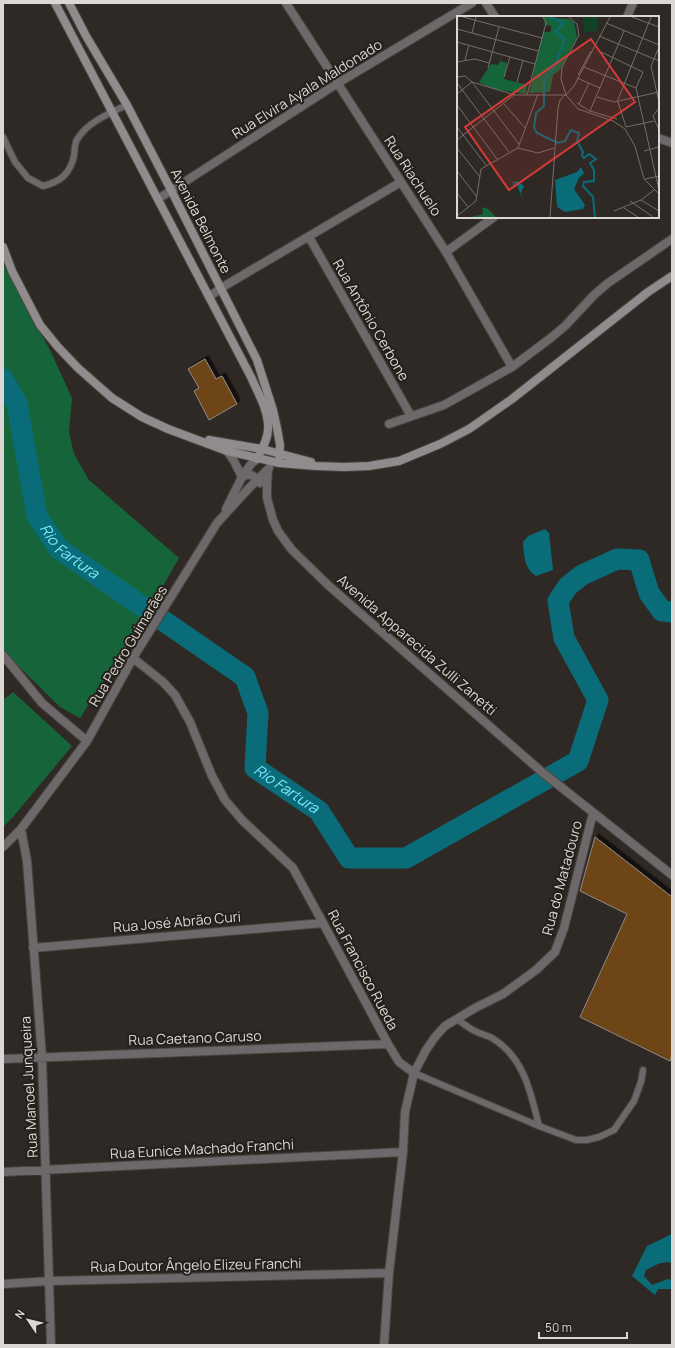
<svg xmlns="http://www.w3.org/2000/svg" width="675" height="1348" font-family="Manrope,sans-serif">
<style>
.forest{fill:#16653a}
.water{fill:#0a6b79}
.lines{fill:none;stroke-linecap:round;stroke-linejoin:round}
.river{stroke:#0a6b79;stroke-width:21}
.building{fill:#6e4418;stroke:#918a84;filter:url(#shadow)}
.lane-casing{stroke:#4b4541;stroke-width:8}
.street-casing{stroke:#4b4541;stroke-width:10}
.secondary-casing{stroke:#4b4541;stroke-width:10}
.lane{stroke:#6d6869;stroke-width:6}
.street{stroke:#6d6869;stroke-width:8}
.secondary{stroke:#928b8d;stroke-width:8}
.labels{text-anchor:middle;stroke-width:4;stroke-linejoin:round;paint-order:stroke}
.street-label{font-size:14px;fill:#dbd7d4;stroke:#25201b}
.water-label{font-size:15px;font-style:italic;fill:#79e9fc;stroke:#25201b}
.inset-river{fill:none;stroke:#0a6b79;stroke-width:2}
.inset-road{fill:none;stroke:#746f6b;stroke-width:1}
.view{fill:#d63a39;fill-opacity:0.15;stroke:#d63a39;stroke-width:2}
.inset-edge{fill:none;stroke:#dbd7d4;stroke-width:2}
</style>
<defs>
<filter id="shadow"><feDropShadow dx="3.5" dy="-3.5" stdDeviation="0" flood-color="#0009"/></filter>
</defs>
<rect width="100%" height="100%" fill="#2f2925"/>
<path class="forest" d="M3,264L51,352L72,398L69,432L74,454L89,480L179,558L137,631L118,658L80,718L60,707L3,651Z
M13,692L72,746L13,817L3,827V700Z"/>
<path class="water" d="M545,529L549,533L553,570L536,576C524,569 524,554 523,542L528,536Z
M672,1234V1263C663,1260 654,1266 646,1270L644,1276L652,1285L668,1279L672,1280V1289H658L655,1295L632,1276L647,1246Z"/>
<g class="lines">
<path class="river" id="s1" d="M3,379L17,404L37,516L59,549L245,677L258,713L255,768L319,811L349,858H406L578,761L598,700L564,638L558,601L568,586L582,575L617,559L639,560L649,593L662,611L672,612"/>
</g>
<path class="building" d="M205,359L216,379L222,376L237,404L209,420L194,391L199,388L188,369Z
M595,837L672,897V1054L670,1061L580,1017L627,914L580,891Z"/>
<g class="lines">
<g class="lane-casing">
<path id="lane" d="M3,137L15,162L28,178L43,186C60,182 70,174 74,156C75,149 74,143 78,138C88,122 110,113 127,105
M457,1019C463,1023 468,1028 475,1031C480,1034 487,1035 492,1038C524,1057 531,1093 539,1126
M414,1073L539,1126L576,1140H587L599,1137L614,1130L634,1101L641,1082L643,1070"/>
</g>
<g class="street-casing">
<path id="street" d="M286,3L446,252L512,367
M486,3L495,17
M627,17L633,3
M658,138L672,143
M158,199L338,83L472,3
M309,237L411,416
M446,252L494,217
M209,297L221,288L401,182
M389,424L444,405L512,367L552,337L565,326L594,295L608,283L672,239
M268,470L267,485V498L273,520L278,531L292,550L328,585L542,772L672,875
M242,476L252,463L257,459
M242,477C251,472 254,476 260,483
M226,509L242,477L234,461L227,451
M3,655L42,703L87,741
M133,658L163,682L175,695L190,722L212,776L225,800L242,820L293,868L323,923L388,1044L399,1062L414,1073L405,1112L403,1152L389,1273L384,1345
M21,829L27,861L42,1057L51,1345
M3,847L21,829L87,741L133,658L217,523L250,487L269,468
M33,948L323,923
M3,1059L388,1044
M414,1073L426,1050L435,1037L445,1026L475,1008L503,994L536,970L555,952L564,928L593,813
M3,1172L403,1152
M3,1284L49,1281L389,1273"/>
</g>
<g class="secondary-casing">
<path id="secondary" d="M55,3L251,377C258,393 269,411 268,429C268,439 262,449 257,459
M69,3L86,36L127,105L171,190L257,360L273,410L277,428L280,445L279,463
M3,247L12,271L40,325L58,347L78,368L112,398L142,417L168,429L227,451L279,463L316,466L344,467L369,466L399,461L440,444L469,429L512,399L648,292L672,276
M209,440L262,449L311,462"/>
</g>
<use href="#lane" class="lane"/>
<use href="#street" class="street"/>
<use href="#secondary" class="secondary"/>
</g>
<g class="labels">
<g class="street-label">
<text transform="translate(307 89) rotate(-32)" y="5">Rua Elvira Ayala Maldonado</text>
<text transform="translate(413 176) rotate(57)" y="5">Rua Riachuelo</text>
<text transform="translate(201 221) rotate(63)" y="5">Avenida Belmonte</text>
<text transform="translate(371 320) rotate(60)" y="5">Rua Antônio Cerbone</text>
<text transform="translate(417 645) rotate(41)" y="5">Avenida Apparecida Zulli Zanetti</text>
<text transform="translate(128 646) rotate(-59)" y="5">Rua Pedro Guimarães</text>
<text transform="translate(562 878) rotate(-75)" y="5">Rua do Matadouro</text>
<text transform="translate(177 922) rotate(-5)" y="5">Rua José Abrão Curi</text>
<text transform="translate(363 970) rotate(62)" y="5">Rua Francisco Rueda</text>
<text transform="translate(195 1038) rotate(-2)" y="5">Rua Caetano Caruso</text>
<text transform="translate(29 1087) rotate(-93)" y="5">Rua Manoel Junqueira</text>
<text transform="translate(202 1149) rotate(-3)" y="5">Rua Eunice Machado Franchi</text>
<text transform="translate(196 1265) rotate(-1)" y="5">Rua Doutor Ângelo Elizeu Franchi</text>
</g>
<g class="water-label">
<text dy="5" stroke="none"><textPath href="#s1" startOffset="191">Rio Fartura</textPath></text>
<text dy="5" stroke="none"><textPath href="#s1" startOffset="539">Rio Fartura</textPath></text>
</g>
</g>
<g transform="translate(457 16)">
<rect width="202" height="202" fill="#2f2925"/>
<path d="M126,1H140V15L127,16Z" fill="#114226"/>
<path d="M87,1L112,3L117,6L120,21L102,55L96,59L93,76L72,77L86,16H93L94,14V10L88,9ZM43,45L50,47L47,63L70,69L69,78L36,73L22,66L34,48L41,49ZM25,191L31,193L39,201H14L26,198Z" fill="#16653a"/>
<path d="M124,151L127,157L122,162L117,173L128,189L126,193L108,196L100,191L98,164L120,156ZM60,165L67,170L64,177L66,185L60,168L57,167L59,171L56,169V166Z" fill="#0a6b79"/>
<path class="inset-river" d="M93,1L107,7L98,16L106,21L107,26L97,51L87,64V90L79,97L77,112L80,117L101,127L108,125L114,114L122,117L120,125L126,136L125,140L127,142L132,138L139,143L133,147L137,154V165L127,166L126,170L136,181L138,201"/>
<path class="inset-road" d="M6,1L85,22M112,1L120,8L122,19L105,51L104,63L109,79L121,93L156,105L168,113L178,130L187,163L202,178M175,1L202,11M149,7L202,29M0,13L81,35M15,17L19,1M142,20L202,45M0,26L78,48M202,31L194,50L202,86M144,36L186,56L179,72M8,44L12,29M0,46L18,43L32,47M127,51L179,72M31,52L42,11M121,59L134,35M0,61L8,60L15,66L62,128M47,61L53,41M120,62L143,72M60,66L66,44M0,67L52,136M179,72L202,174M0,78L15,66L58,79H109L117,70L153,1M70,79L89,7L86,1M140,81L157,86L202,76M160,86L194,1M161,86L169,111L197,105M120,87L133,95L160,103M47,88L69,113M122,88L132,67M0,89L40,143M202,92L196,100L202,114M133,95L167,15M0,111L29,149M0,124L57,79M0,132L23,161M61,132L81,137L97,132M187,135L202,131M0,155L20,181M188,163L202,160M0,177L11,191M184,184L202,195M173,185L196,201M167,192L181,201M157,195L184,184L197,174M0,200L19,185L24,153L61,132L81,78M93,201L101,92L103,84L108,79"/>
<path class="view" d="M134,23L178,86L52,174L8,111Z"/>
<rect width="202" height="202" class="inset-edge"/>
</g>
<rect width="675" height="1348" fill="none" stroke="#dbd7d4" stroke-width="8"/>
<g transform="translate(28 1320) rotate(305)" stroke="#25201b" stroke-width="3" paint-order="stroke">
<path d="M0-3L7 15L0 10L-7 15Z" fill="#dbd7d4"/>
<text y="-6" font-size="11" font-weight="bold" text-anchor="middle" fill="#dbd7d4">N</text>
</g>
<path d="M539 1332v6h88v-6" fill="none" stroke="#dbd7d4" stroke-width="2"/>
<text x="545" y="1332" font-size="12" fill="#dbd7d4" stroke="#25201b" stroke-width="3" paint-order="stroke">50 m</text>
</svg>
